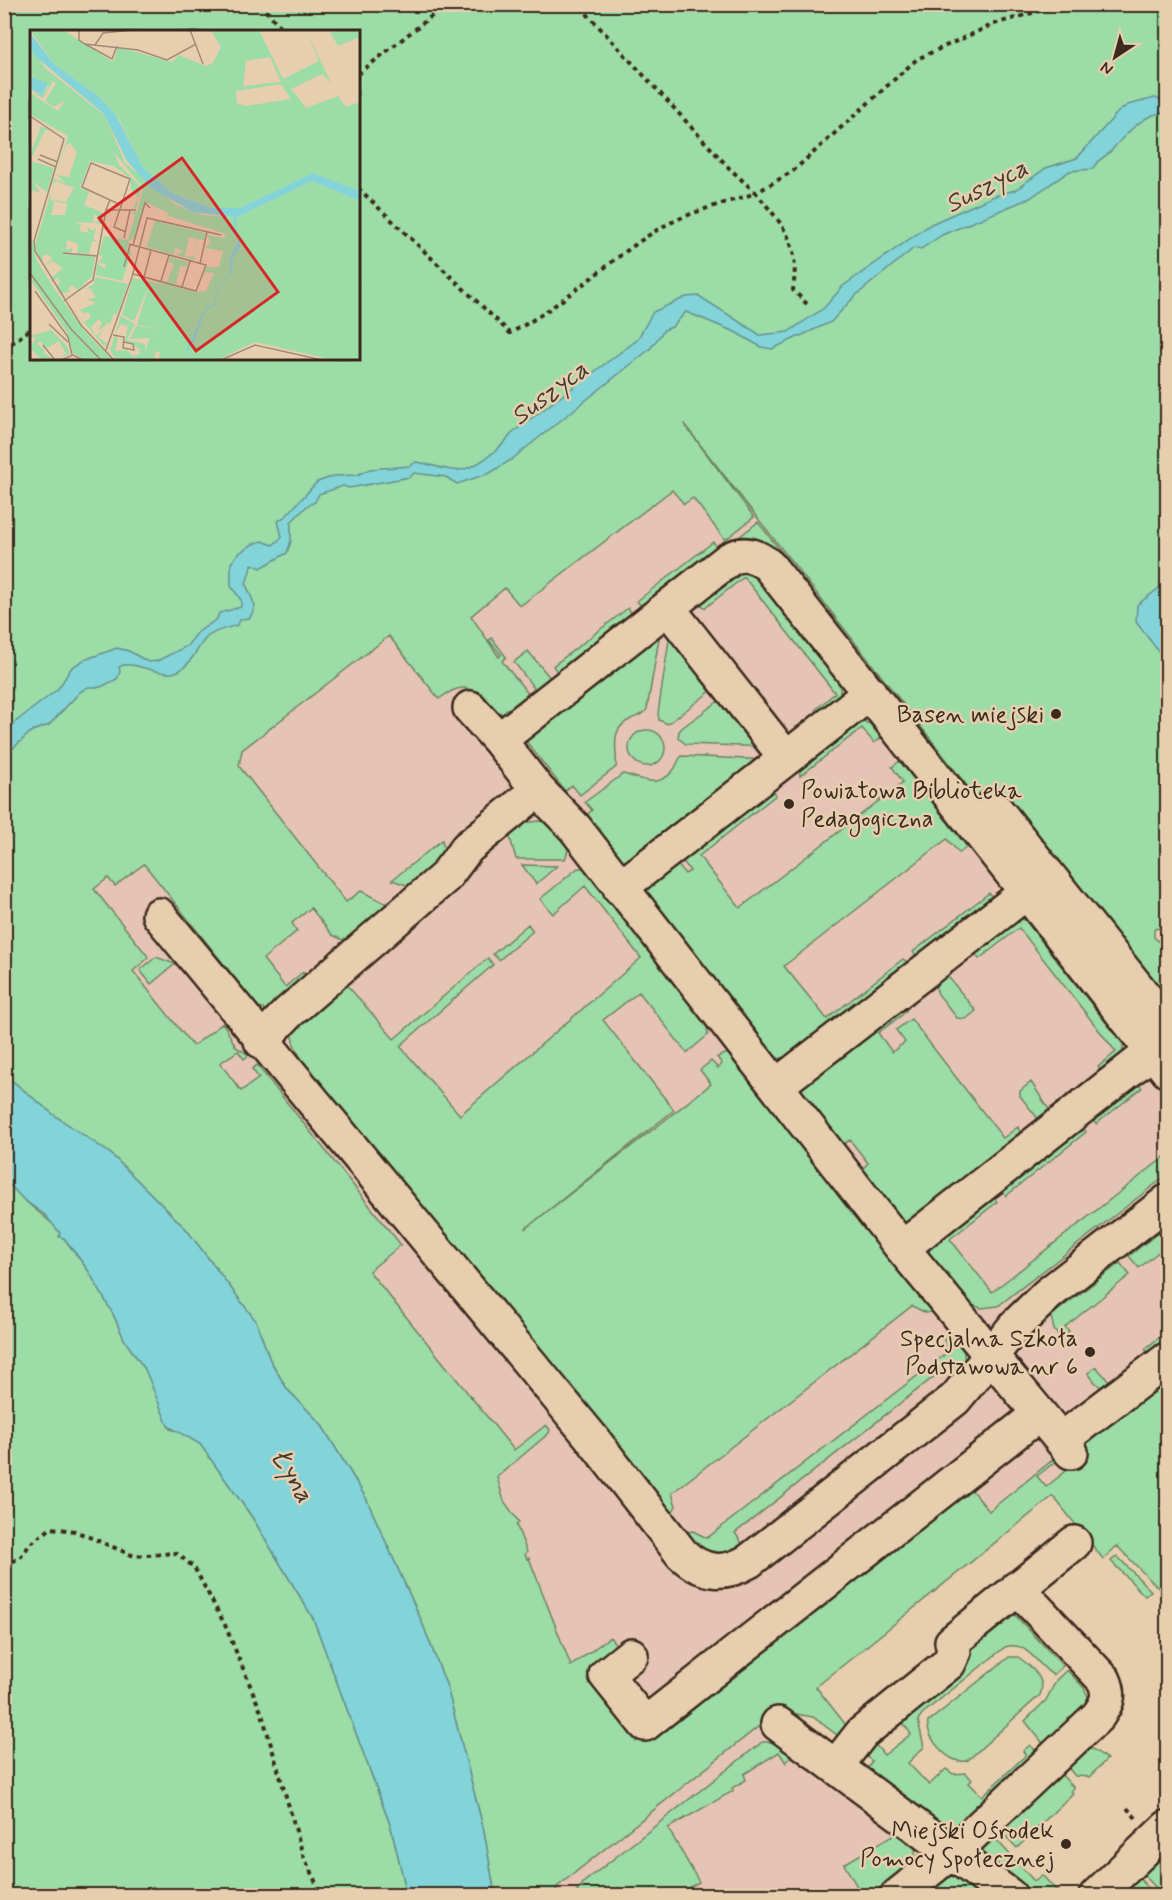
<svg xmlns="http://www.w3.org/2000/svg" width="1172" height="1900" font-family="Mynerve,sans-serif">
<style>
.built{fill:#e6c4b5}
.green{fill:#9cdca6;stroke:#6c8362;stroke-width:1.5;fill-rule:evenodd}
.water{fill:#82d4d9;stroke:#66908e;stroke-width:1.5}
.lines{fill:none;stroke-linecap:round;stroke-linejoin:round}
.minor-casing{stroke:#3b2a1e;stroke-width:38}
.path{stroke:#3b2a1e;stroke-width:4;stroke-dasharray:4.5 4.5;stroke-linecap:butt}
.minor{stroke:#e7ceaf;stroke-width:33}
.poi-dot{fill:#3b2a1e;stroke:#e7ceaf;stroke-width:2}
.labels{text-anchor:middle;stroke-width:5;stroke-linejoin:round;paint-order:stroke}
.poi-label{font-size:24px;fill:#3b2a1e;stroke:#e7ceaf;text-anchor:end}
.water-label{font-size:26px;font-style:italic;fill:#423b31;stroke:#e7ceaf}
.inset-road{fill:none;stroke:#a28c75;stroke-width:1.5}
.view{fill:#d62828;fill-opacity:0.15;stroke:#d62828;stroke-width:3}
.inset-edge{fill:none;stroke:#3b2a1e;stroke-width:3}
</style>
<rect width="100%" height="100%" fill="#e7ceaf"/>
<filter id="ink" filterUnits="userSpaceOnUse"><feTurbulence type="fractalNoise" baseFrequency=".0167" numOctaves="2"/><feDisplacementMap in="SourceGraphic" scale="12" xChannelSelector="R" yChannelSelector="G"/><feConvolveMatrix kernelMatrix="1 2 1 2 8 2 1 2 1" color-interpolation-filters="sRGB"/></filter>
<g filter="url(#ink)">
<path class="built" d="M684,424L1167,1041V1390L755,1721L796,1749L902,1830L910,1859L935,1883L990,1895H538L504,1501L496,1476L75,909L131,818Z"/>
<path class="green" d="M4,5H1167L1168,927L1154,929V937L1167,951V1008L987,791L978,796L1167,1041L684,424L754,517L725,540L693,498L684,504L672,490L520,606L505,588L471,616L499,657L501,655L489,640L492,638L506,657L502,661L530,696L514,707L506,709V715C477,707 477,670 439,699L389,636L242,750L239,766L346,902L361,891L389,905L377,923L343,940L332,935L311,908L292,923L297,931L263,959L285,987L303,972L310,980L273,1011H267L257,1006L144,864L115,886L108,878L94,889L147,955L148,958L133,971L193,1046L223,1023L236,1047L249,1055L244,1059L238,1051L220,1063L241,1091L259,1078L252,1069L257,1065L401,1245L369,1271L514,1450L546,1425L550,1430L549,1433L497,1477L504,1501L519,1522L516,1524L527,1552L525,1554L527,1559L529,1558L571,1666L610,1637L616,1645L617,1655L588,1678L636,1742L966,1483L989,1511L1055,1458L1056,1461L1037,1476L1046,1487L1086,1455L1081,1442L1167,1368V1597L1117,1546L1103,1559L1053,1496L816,1687L846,1725L840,1737L813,1717L778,1711L557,1887L555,1895H495L484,1831L447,1687L421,1620L366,1498L321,1424L287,1389L270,1360L256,1321L186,1229L111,1154L54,1115L5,1075ZM32,32H358V358H32Z
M758,522L1167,1044L776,558L729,545Z
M713,542L718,548L642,607L637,601Z
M743,573L755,577L838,682C846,698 831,705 820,714L816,709L835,693L744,577L705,608L701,604Z
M628,608L633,615L558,673L553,666Z
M661,627L647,709C643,716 638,715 631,719C608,730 618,749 616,767L580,795L572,785L565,791L525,740Z
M671,627L720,684L668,724L659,720L658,713Z
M528,651L551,679L536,691L514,662Z
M728,694L768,747L686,744L678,738L679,731L683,727Z
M861,720L870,724L881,738L874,743L862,728L800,776L799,767Z
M629 748a18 18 0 1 1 36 0a18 18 0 1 1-36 0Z
M682,756L767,760L627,870L585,817L592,810L585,802L623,774C641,778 656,789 672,772C677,767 677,760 682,756Z
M900,761L967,847L959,853L947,839L784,966L827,1019L903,959L911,965L785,1061L772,1055L647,895L648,884L675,861L685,874L690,871L680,857L771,788L776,795L699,856L740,908L903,782L892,767Z
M539,821L551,824L570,844L565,859H516L509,834L523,823Z
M442,840L446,858L409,886L392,880Z
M522,865L557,866L536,884Z
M578,868H588L709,1016L702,1021L707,1027L708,1035L687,1053L639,992L603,1020L674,1110L525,1229L711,1084L700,1070L711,1061L718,1068L722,1064L717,1057L731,1052L937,1311L926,1313L912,1306L672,1493L676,1506L668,1520L302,1061L293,1042V1029L341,978L394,1039L488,958L493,965L400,1046L460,1115L641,958L585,886L553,914L540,899Z
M989,893L995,900L918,959L913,952Z
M1018,918L1025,920L1123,1044V1056L1103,1074L1098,1067L1116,1052L1019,928L979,959L972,950Z
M528,924L533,931L499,960L493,954Z
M156,957L175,964L151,984L140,970Z
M944,975L950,979L976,1011L966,1019L957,1018L938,994L933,980Z
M912,998L916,999L902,1015L878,1033L892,1052L905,1042L896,1030L911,1019L1003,1138L1018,1127L1021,1135L907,1229L861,1170L868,1163L850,1140L842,1145L797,1087Z
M1136,1081L1142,1088L1096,1124L1090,1118Z
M1031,1082L1050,1111L1039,1120L1020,1096V1091Z
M1082,1124L1086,1132L1006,1196L1000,1188Z
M1167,1155V1175L998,1306L981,1308L969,1304L929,1254L930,1246L992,1194L997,1202L950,1239L992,1292Z
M4,1178L23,1199L54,1225L88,1270L113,1314L125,1341L145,1369L170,1429L179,1431L200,1444L252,1517L313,1618L391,1827L404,1881L403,1895H5Z
M1167,1226V1245L1139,1268L1129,1256Z
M1120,1263L1130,1275L1065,1327L1069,1331L1062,1340L1054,1330L1051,1316Z
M950,1328C964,1345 969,1356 959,1377L944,1369L735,1533L746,1549L727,1557L694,1549L686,1532L693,1531L707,1538L948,1352L944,1340Z
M1167,1331V1352C1155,1362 1121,1394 1106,1390C1098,1387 1093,1380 1088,1373L1096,1367L1113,1385L1150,1356L1145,1349Z
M1117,1556L1151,1591L1145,1596L1111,1561Z
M1013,1613L1063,1666L1053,1675C1036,1665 1028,1640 1005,1647L922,1714L918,1720L924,1747L908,1763L929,1785L946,1769L953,1774L966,1773L972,1780L969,1783L982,1796L1026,1755L1023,1751L1030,1745L1039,1754L956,1835L866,1771L872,1761L860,1752L874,1743L884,1755L911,1734L900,1719L963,1654Z
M1009,1657H1018C1031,1666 1047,1679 1040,1695L968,1760C952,1768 925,1738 928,1722Z
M1067,1670L1084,1688L1090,1701L1046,1747L1025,1721L1046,1700L1057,1679Z
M762,1742H778L796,1749L786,1763L779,1752L744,1774L746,1780L732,1788L733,1791L668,1828L699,1882L676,1895L574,1896L584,1882Z
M1093,1749L1107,1759L1089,1777L1075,1776L1066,1765L1084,1750Z
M1059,1772L1074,1788L1071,1791L1073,1793L1017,1848L999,1829Z
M902,1830L915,1848C919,1875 872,1895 849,1895L859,1890L844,1864Z
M994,1837L1034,1881L1042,1875L1057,1891L1051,1895H1034L986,1858L982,1848Z
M1167,1848V1881L1165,1883L1167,1895H1163L1142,1873Z
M959,1873L993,1896H922L944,1876Z
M1138,1877L1155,1895L1120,1896Z"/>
<path class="water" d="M1155,98L1167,101V112C1143,113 1125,135 1110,152C1103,159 1097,159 1093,169L1070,171L1030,198L942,235L921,249L914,248L854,297L831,322L772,349L761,347L735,332L686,312L672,327L664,330L650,349L511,460L490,473L457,484L446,477L414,473L410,477L349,488L343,486L319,494L315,502L307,506L291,522V541L287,553L261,568L252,564L246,584L255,606L250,618L241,619L237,625C227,628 216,630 207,637C196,648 190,670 172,673C156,675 130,659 119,667L120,672L117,679L101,687H88L80,692L49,725L32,731L10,751L5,763V730L58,689L72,667L84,660L117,648L129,651L148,662L157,661L187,646L198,632L217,619L219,613L241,607V600L231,586V563L238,554L253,544L262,541L273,545L282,537L278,521L286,516L317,482L335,476L357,475L370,469L410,466L416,462C428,463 449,472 459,470C478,468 502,447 513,432L637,340L653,312L686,297L699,296L760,335L788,332L824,308L843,286L931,224L992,197L1015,190L1046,168L1077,158L1119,111L1128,105Z
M1167,582L1168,660L1166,661L1136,622L1137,605Z
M5,1075L54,1115L111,1154L186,1229L256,1321L270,1360L287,1389L321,1424L366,1498L421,1620L447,1687L484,1831L495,1895H403L404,1881L391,1827L313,1618L252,1517L200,1444L168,1426L145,1369L125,1341L113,1314L88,1270L64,1238L59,1237L60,1233L45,1215L23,1199L5,1180Z"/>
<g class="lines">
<g class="minor-casing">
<path id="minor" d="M668,608L786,758
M470,708L499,740
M993,806L1168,1026
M620,888L870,693
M159,915L591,1437L682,1554C703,1574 725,1575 749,1561L955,1399L1017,1324L1048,1294L1168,1201
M261,1041L288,1013L445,877L467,848L538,790
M776,1086L1027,892
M902,1248L1152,1052
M1061,1440L1168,1359
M1071,1452L902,1248L575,828L538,790L499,740L728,560C743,551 756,555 769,566L1168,1071
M631,1655L606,1675L645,1724L1039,1414
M778,1724L1010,1896
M836,1766L862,1733L949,1663L954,1652L952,1642L1074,1543
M897,1896L963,1843L1098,1716C1107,1703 1111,1696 1104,1680L1017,1588
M1096,1896L1168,1827"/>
</g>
<path class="path" d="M259,4L286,32
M358,74L447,4
M358,188L510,333C564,305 606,262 657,230C687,212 723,204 756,193L729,168L578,4
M807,304L793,290C800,242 785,228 756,193L793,171L917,59L994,24L1064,4
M4,349L32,328
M4,1565L20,1558L30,1544L51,1528L75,1531L134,1556L176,1553L194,1567L225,1625L262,1714L303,1855L322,1896
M1127,1808L1136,1818"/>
<use href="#minor" class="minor"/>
</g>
</g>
<g class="poi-dot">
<circle cx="1056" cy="714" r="6"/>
<circle cx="789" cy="804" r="6"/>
<circle cx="1090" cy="1352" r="6"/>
<circle cx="1066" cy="1844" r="6"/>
</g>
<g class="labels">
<g class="poi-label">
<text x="1044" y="722">Basen miejski</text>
<text x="801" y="798" text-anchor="start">Powiatowa Biblioteka<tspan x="801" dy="28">Pedagogiczna</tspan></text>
<text x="1078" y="1346">Specjalna Szkoła<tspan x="1078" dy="28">Podstawowa nr 6</tspan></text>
<text x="1054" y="1838">Miejski Ośrodek<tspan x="1054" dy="28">Pomocy Społecznej</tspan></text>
</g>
<g class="water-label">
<text transform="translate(986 185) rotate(-27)" y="9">Suszyca</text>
<text transform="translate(549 392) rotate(-37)" y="9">Suszyca</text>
<text transform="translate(293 1475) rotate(59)" y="9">Łyna</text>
</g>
</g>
<g transform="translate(30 30)">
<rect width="330" height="330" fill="#e7ceaf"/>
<path d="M0,0H33L83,32L88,17L142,32L149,25L176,36L183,33L191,17L181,0H229L253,49L289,31L276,0L301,53L292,44L261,59L276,78L308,66L316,77L330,72V161L283,143L210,178H182L144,164L113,138L88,87L68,66L25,35ZM240,27L251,52L213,56L216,31ZM251,54L261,69L215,76L207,73L206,61ZM330,0V7L308,16L300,2ZM0,16L15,38L75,86L95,133L146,175L173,185L207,187L282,151L330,171V330H304L225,312L187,330L129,329L130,322L126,321L124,330H86L80,320L85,306L88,308L85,321L96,320L106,328L104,325H109L110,319L95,311L98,296L91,294L85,304L91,286L105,294L101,301L97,310L115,314V321L120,308L100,309L106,296L133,299L107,295L119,255L104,291L92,285L103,248L139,256L105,245L165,262L176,261L184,243L176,242L173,251L176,237H189L193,221L175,218L181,212L177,205L194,208L196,204L139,186L137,189L138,183L115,172L105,207L99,211L94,237L99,221H102L92,251L66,245L67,234L76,239L75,234L68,233L73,227L69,225L74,206L98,210L105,185L101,183L107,181L113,158L84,122L89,135L111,157L106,178L103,179L108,167L101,160L100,148L84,136L60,131L50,158L59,162L54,175L73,183L72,194L64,193L71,189L64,184L63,193L45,192L51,195L49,201L59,203L57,197L63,201L64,199L66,198L63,209L68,211H62L59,224L47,223L48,214L37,210L36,220L42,218V222L33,223L65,227L62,246L48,260L42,255L38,258L41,261L31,264L26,257L30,253L28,247L22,252L20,249L33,238L22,231L13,237L22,229L18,224L13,226L12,234L5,216L21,162L20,169L36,172L44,158L26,151L22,156L24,149L36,153L26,145L39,147L47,122L40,113L36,115L27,141L38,106L0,84V63L28,81L35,70L24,77L15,71L26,53L23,51L13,68L0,62L12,65L19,56L0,45ZM21,170L37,174L35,185H21L24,173ZM11,96L23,101L15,100L0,131L24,138L17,162L2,151L10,162L0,160V125ZM125,191L175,203V210L168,209L164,224L167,209L159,207L155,227L165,226L164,230L146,225L154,221L145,218L144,225L116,217ZM2,209L7,231L23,257L56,303L83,330H55L43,323L37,302L0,249ZM140,227L158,232L153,245L156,237L150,236L146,254L137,252L144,234L138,232ZM65,247L98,254L84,294L87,285L84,283L80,294L77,293L81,279L76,295L68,301L72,293L69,289L61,297L66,306L74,300L68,307L78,314L74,316L40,276L54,292L61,287L63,290L58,282L54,284L50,280L66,273L57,269L66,268L60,258L55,259L64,254ZM21,300L36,315L40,324L26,330L36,324L29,311L17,318L10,311L7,314L14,319V323L24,330H12L0,318L6,308L1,306Z" fill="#9cdca6" fill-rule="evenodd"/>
<path d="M0,3L25,35L68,66L86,85L113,138L144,164L182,178H210L283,143L330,161V171L282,151L207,187L205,196L211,209L209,220L201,231L203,234L202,244L191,253L185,276L176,279L164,312L160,316L156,330L158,317L174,281L176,277L184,275L190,253L201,243L199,231L209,209L203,199L204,187L163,182L121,158L97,131L74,84L5,26L0,16ZM0,46L18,54L12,65L0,59Z" fill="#82d4d9"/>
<path class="inset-road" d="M49,0V10L55,14L108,20L137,30L166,14M160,0L173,34M55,14L82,29L87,16M65,15L73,3L103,0M0,86L34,109L4,211L5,221L51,295L84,330M10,125L28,132M8,129L26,137M80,170L52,157L61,133L100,149L84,197L96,202M76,180L80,170L89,174M94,208L100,180M99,214L176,235L166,261L103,244M103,215L115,173L120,178M33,223L67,226M170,234L177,202M94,237L100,215M0,243L41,299L71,330M114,247L121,220M131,251L139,225M152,257L160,231M5,261L38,307L42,325M34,271L63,250L76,180H106M19,294L38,312M83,305L94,307L93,318L104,320L103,314L94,312M13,315L25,330M76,320L102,247L117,188L191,205M31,330L43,325L53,330M191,330L225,315L292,330"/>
<path class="view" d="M152,128L248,262L166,321L69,188Z"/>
<rect width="330" height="330" class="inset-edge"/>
</g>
<rect width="1172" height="1900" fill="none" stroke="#e7ceaf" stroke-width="24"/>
<rect x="12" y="12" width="1148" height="1876" fill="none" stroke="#3b2a1e" stroke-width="2" filter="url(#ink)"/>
<g transform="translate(1115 57) rotate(216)" stroke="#e7ceaf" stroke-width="4.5" paint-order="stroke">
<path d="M0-4.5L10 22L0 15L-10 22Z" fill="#3b2a1e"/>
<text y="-9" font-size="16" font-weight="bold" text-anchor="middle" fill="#3b2a1e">N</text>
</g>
</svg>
